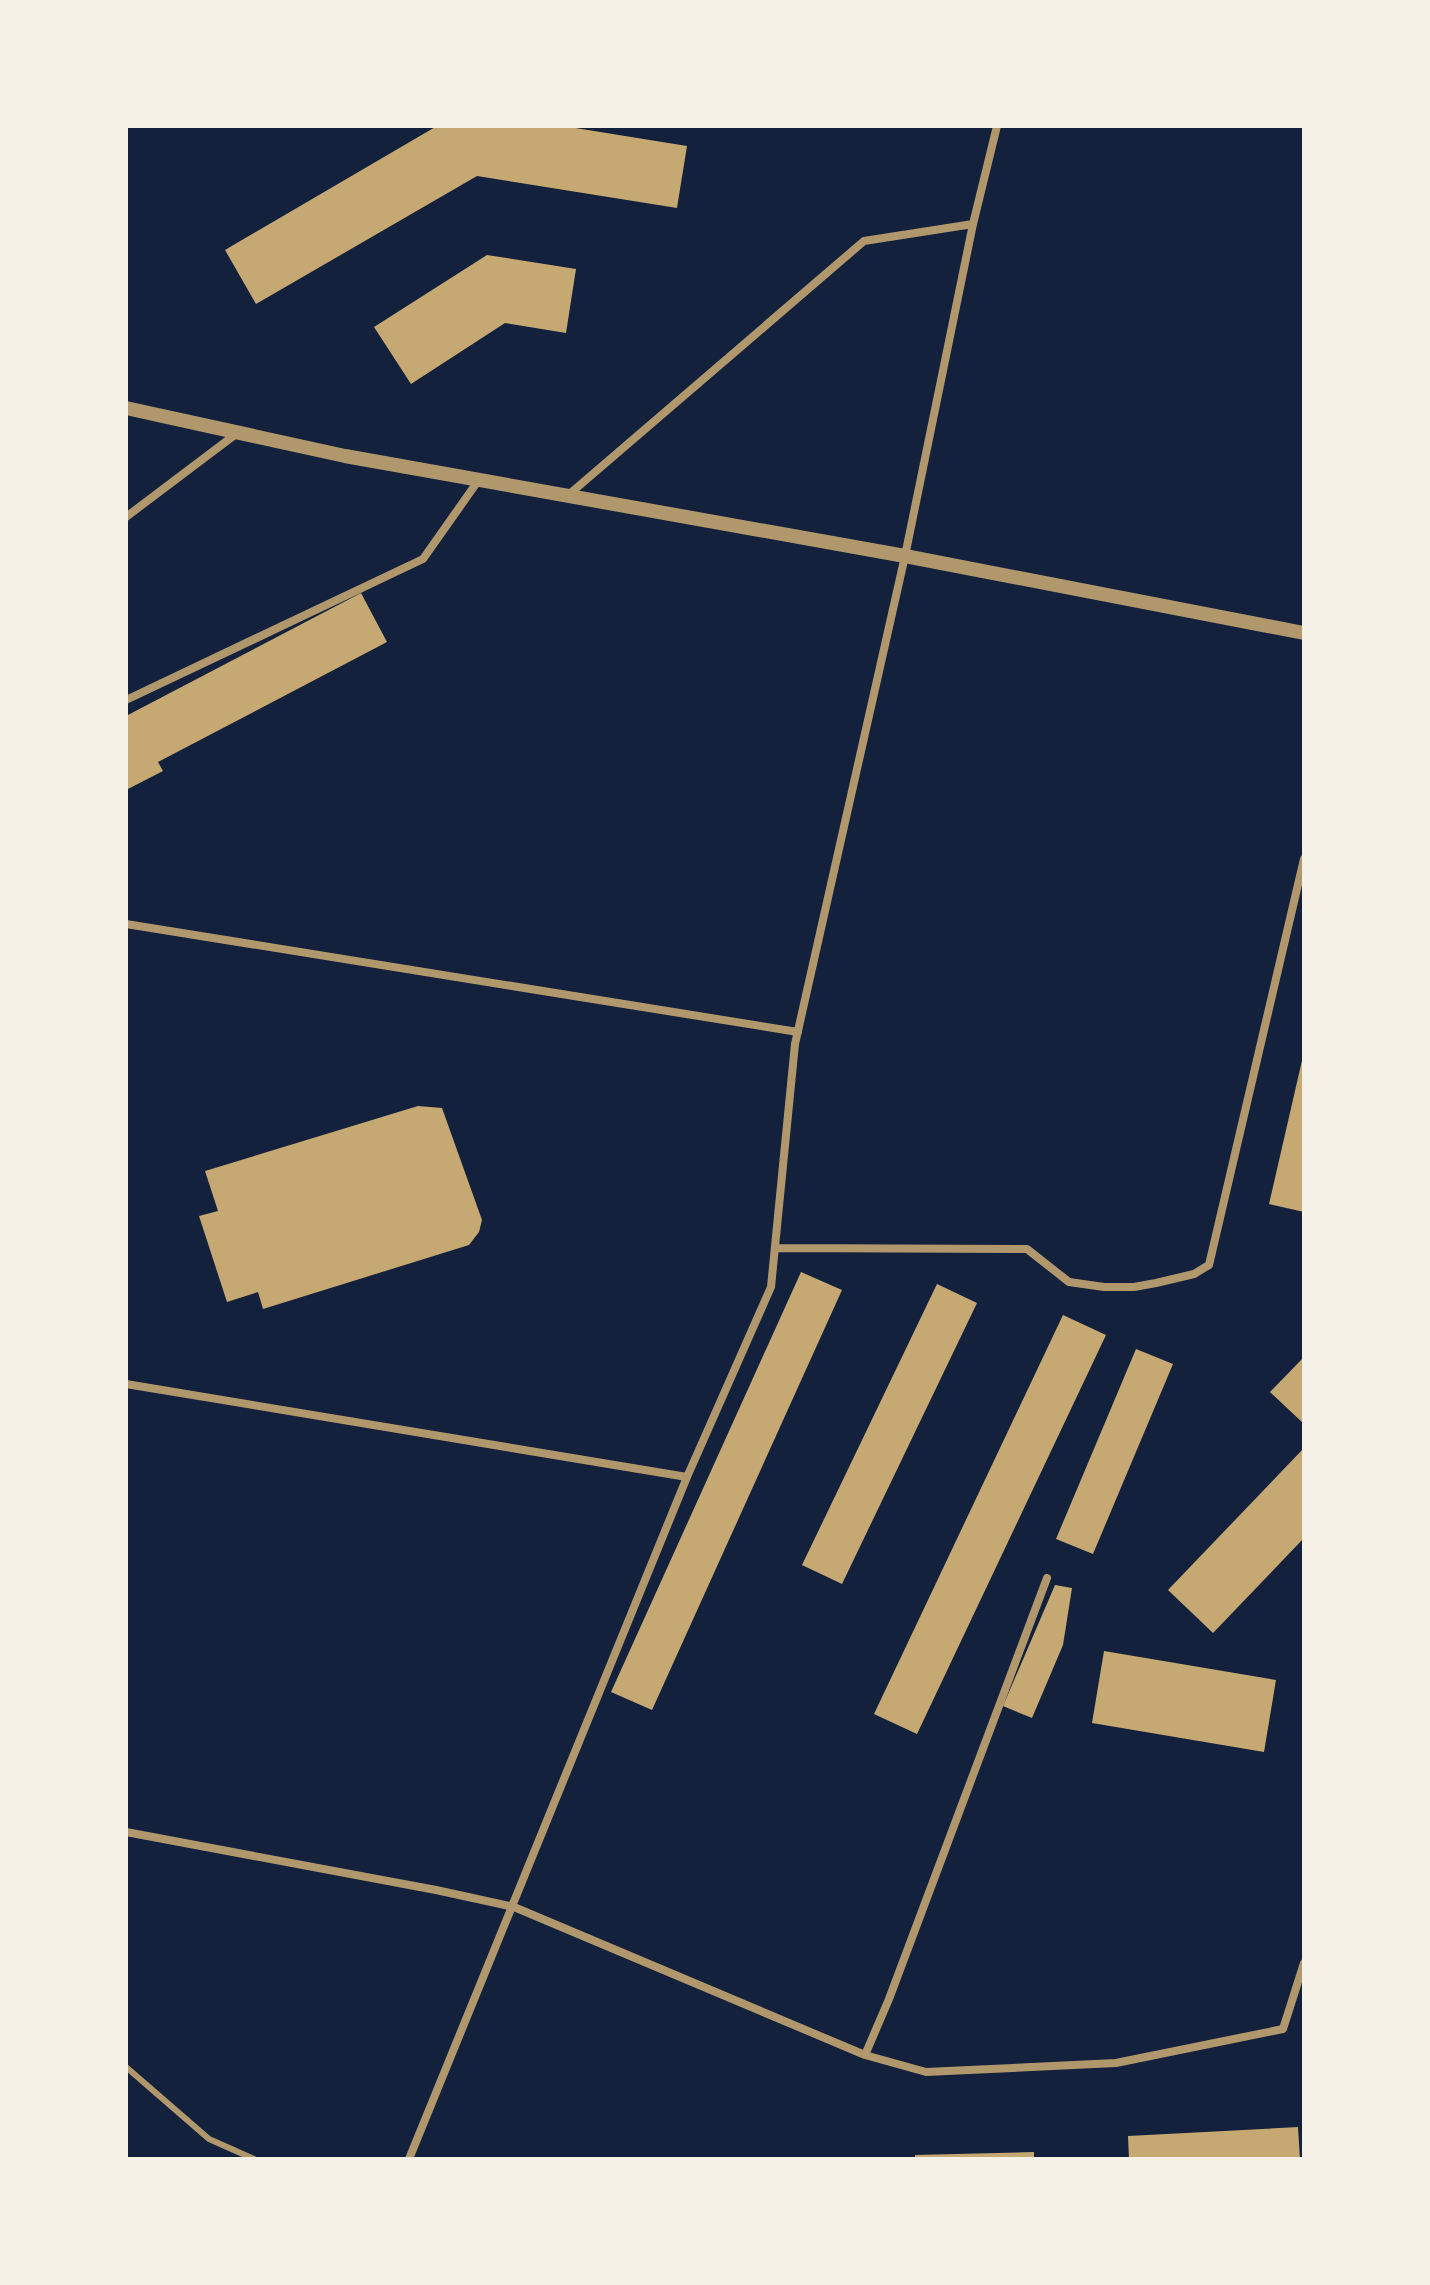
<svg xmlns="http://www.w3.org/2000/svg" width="1430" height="2285" font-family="Lato,sans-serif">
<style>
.building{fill:#c6a872}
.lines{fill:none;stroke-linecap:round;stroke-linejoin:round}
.service{stroke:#b1986c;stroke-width:6}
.minor{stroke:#b1986c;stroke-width:8}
.tertiary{stroke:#b1986c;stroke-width:14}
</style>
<rect width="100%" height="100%" fill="#14213d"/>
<path class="building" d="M437,126H563L687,146L677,208L477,176L256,304L225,250Z
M487,255L576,269L566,333L505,323L411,384L374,327Z
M361,593L387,642L158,762L163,771L126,790V716Z
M1303,1056L1304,1057V1212L1269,1204Z
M418,1106L442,1108L482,1220L479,1232L469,1245L263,1309L258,1292L227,1302L199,1216L218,1211L205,1171Z
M801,1272L842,1290L652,1710L611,1692Z
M937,1284L977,1303L842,1584L802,1565Z
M1063,1315L1106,1335L917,1734L874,1714Z
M1136,1349L1173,1364L1093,1554L1056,1539Z
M1304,1357V1424L1270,1392Z
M1304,1448V1538L1213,1633L1168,1590Z
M1055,1585L1072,1588L1063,1645L1032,1718L1003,1706Z
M1104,1651L1276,1680L1264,1752L1092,1723Z
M1298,2127L1300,2159H1129L1128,2136Z
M1034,2152V2159H915V2155Z"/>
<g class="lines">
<path class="service" d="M126,2067L209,2139L254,2159"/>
<path class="minor" d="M566,497L864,241L973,224
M126,517L236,434
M126,700L423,559L478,481
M126,924L798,1032
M775,1248L1027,1249L1069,1282L1104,1287H1134L1156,1283L1194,1274L1209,1265L1304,859
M126,1384L687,1477
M126,1832L436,1890L514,1907L865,2055L889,1999L1047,1578
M865,2055L926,2072L1116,2063L1283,2029L1304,1963
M409,2159L687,1477L771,1287L795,1044L905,556L973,224L997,126"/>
<path class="tertiary" d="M126,408L345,456L905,556L1304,633"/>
</g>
<rect width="1430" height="2285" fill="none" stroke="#f6f1e7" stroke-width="256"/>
</svg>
